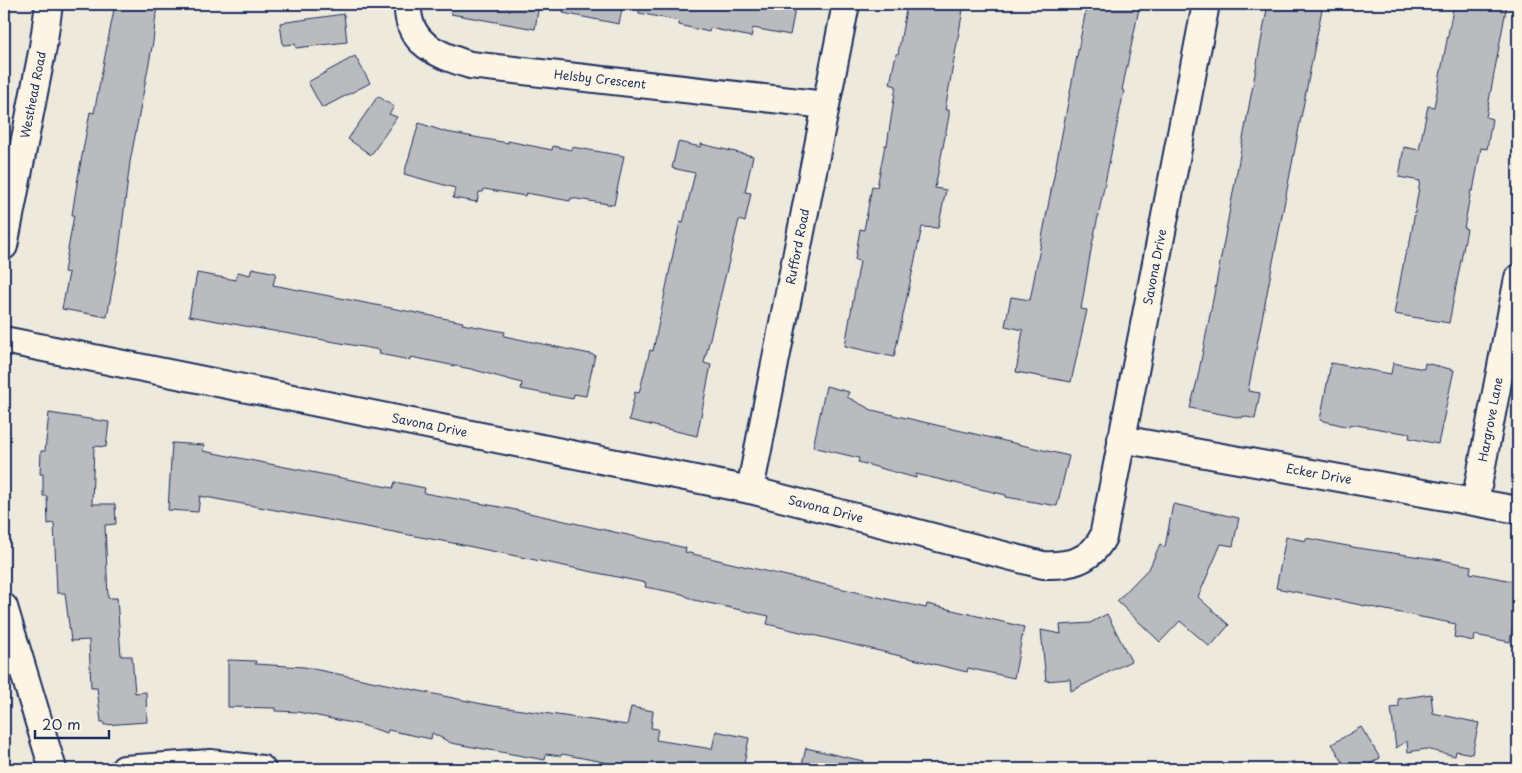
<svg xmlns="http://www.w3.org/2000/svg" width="1522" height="773" font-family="'Playpen Sans',sans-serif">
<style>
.building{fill:#babbbe;stroke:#1b2f5e}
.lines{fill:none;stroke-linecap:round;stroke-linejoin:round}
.street-casing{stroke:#1b2f5e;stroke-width:30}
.street{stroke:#fcf5e5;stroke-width:26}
.labels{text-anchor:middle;stroke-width:4.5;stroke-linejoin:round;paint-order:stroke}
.street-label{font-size:12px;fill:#1b2f5e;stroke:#fcf5e5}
</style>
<rect width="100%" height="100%" fill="#eee9dd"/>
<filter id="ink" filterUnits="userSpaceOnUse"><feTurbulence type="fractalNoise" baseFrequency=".02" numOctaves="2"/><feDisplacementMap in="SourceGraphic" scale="10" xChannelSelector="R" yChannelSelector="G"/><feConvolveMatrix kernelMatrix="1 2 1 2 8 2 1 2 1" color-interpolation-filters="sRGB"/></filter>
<g filter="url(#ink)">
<path class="building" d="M115,4H157L153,42L130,162L119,251L107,317L62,309L69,273L64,272L74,215H72L77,183L90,112L94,113Z
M452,4H539L535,29L451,14Z
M564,4H623L619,24L563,13Z
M639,4H796L790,35L753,28L751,37L710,28L709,32L679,25V21L639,13Z
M907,4H964L945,110H949V116L935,188L946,190L938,228L922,227L894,357L845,346L860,261L855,260L860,229L864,230L872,186L877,187L885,145H887L896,86L890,84L896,54H898Z
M1087,4H1140L1122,90L1124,91L1091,250L1081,309L1087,310L1071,382L1016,372L1023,330L1005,326L1011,297L1030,300Z
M1268,4H1323L1248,391L1260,393L1255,419L1243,416L1242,418L1190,408L1197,381L1216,284Z
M1454,4H1507L1486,117L1492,119L1487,149L1481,148L1473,191L1471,190L1464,228L1467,229L1449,323L1394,314L1405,255L1410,242L1420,181L1399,177L1404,147L1419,150L1428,106L1434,107Z
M344,14L347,42L296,48L295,44L283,45L280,23Z
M355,56L370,83L322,108L308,82Z
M378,96L394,107L389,114L397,117L371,155L348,139Z
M419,123L446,132L508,143V141L552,150L553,146L571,150L572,147L624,156L614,205L571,198L570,201L526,193L525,196L484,189L483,192H479L477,202L453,198L455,188L404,174Z
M678,142L701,147V144L753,156L745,192L751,193L745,222L739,220L704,363L711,365L697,436L629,420L635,392L639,393L650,350L653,351L674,249L680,222L683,223L695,173L672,168Z
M252,268L276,273L273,285L463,322L462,324L505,332L504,336L595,355L586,396L574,394L573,399L521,389L522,383L471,369L411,357L410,360L379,354L380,350L189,316L197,273L236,280L238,272L250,275Z
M1331,363L1391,374L1393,363L1424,369L1425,363L1454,370L1438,444L1409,438L1410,434L1350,424L1349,427L1320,420Z
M826,386L849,392L847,397L872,410L1069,456L1057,506L1006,497V495L916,474V478L858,462L859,458L813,447Z
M49,413L109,422L106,447L94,446L92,504H115L116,524L105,525L108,598H117L121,656H132L135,693L146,692L147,722L104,725V722H101L97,688H91L89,640L71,641L65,593H57L54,523L48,524L47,496H43V474H40L41,451H45Z
M172,443L204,445L203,451L393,488L395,482L425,488L424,493L511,509L686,548L685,552L739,565L926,608L927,604L1024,627L1014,678L968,668L967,672L767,624L769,616L694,600L682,594L645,587L646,583L458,544L200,496L198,512L168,510Z
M1173,504L1239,518L1233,546L1221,544L1198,597L1229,625L1210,647L1180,621L1160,642L1117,601L1150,567L1160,544L1165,547Z
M1286,537L1306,541V538L1358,548L1442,560L1471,566L1470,573L1518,582V599L1510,642L1475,635L1474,641L1454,637L1456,624L1276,588Z
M1107,614L1131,661L1071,691L1070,679L1046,681L1041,630L1061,634L1060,625L1090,623Z
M228,660L256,661L255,664L304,667L487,705L627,725L631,707L653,711L651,728L658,729L656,740L712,749L716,731L749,738L743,769H640L562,754L561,756L546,754L545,760L451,743L432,733L431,739L388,730L387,733L362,725L298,712L275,711V708L228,707Z
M1431,694L1433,713L1479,723L1472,754L1456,751L1455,756L1426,749L1408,752L1407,741L1396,748L1391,708L1399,707L1398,699Z
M1361,727L1380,758L1361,769H1347L1332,744Z
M806,748L863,761L862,769H801Z"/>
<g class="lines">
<g class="street-casing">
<g id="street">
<path id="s1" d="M408,4C406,44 439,55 470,65L826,105"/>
<path id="s2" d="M4,246L43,47L49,4"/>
<path id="s3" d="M4,340L750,490L1043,565C1068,566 1090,562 1103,537L1206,4"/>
<path id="s4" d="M1121,439L1518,510"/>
<path id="s5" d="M750,490L846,4"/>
<path id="s6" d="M1475,502L1518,278"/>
<path d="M4,607L53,769"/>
<path d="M124,769L210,763L262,769"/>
</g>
</g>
<use href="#street" class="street"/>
</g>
</g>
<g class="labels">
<g class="street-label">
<text dy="4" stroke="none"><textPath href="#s1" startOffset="226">Helsby Crescent</textPath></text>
<text dy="4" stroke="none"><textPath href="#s2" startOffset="154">Westhead Road</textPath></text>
<text dy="4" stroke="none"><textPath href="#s5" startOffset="248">Rufford Road</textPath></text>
<text dy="4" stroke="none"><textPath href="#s3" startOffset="1409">Savona Drive</textPath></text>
<text dy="4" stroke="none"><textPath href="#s6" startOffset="84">Hargrove Lane</textPath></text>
<text dy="4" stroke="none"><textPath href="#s3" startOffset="434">Savona Drive</textPath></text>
<text dy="4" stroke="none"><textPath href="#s4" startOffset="201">Ecker Drive</textPath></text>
<text dy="4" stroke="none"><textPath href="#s3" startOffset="839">Savona Drive</textPath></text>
</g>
</g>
<rect width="1522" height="773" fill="none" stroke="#fcf5e5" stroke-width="20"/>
<rect x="10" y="10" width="1502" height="753" fill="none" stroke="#1b2f5e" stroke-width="2" filter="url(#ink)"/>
<path d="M35 730v8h74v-8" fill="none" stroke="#1b2f5e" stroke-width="2.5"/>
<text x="42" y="730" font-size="15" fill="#1b2f5e" stroke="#fcf5e5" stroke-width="4" paint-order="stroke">20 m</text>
</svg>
